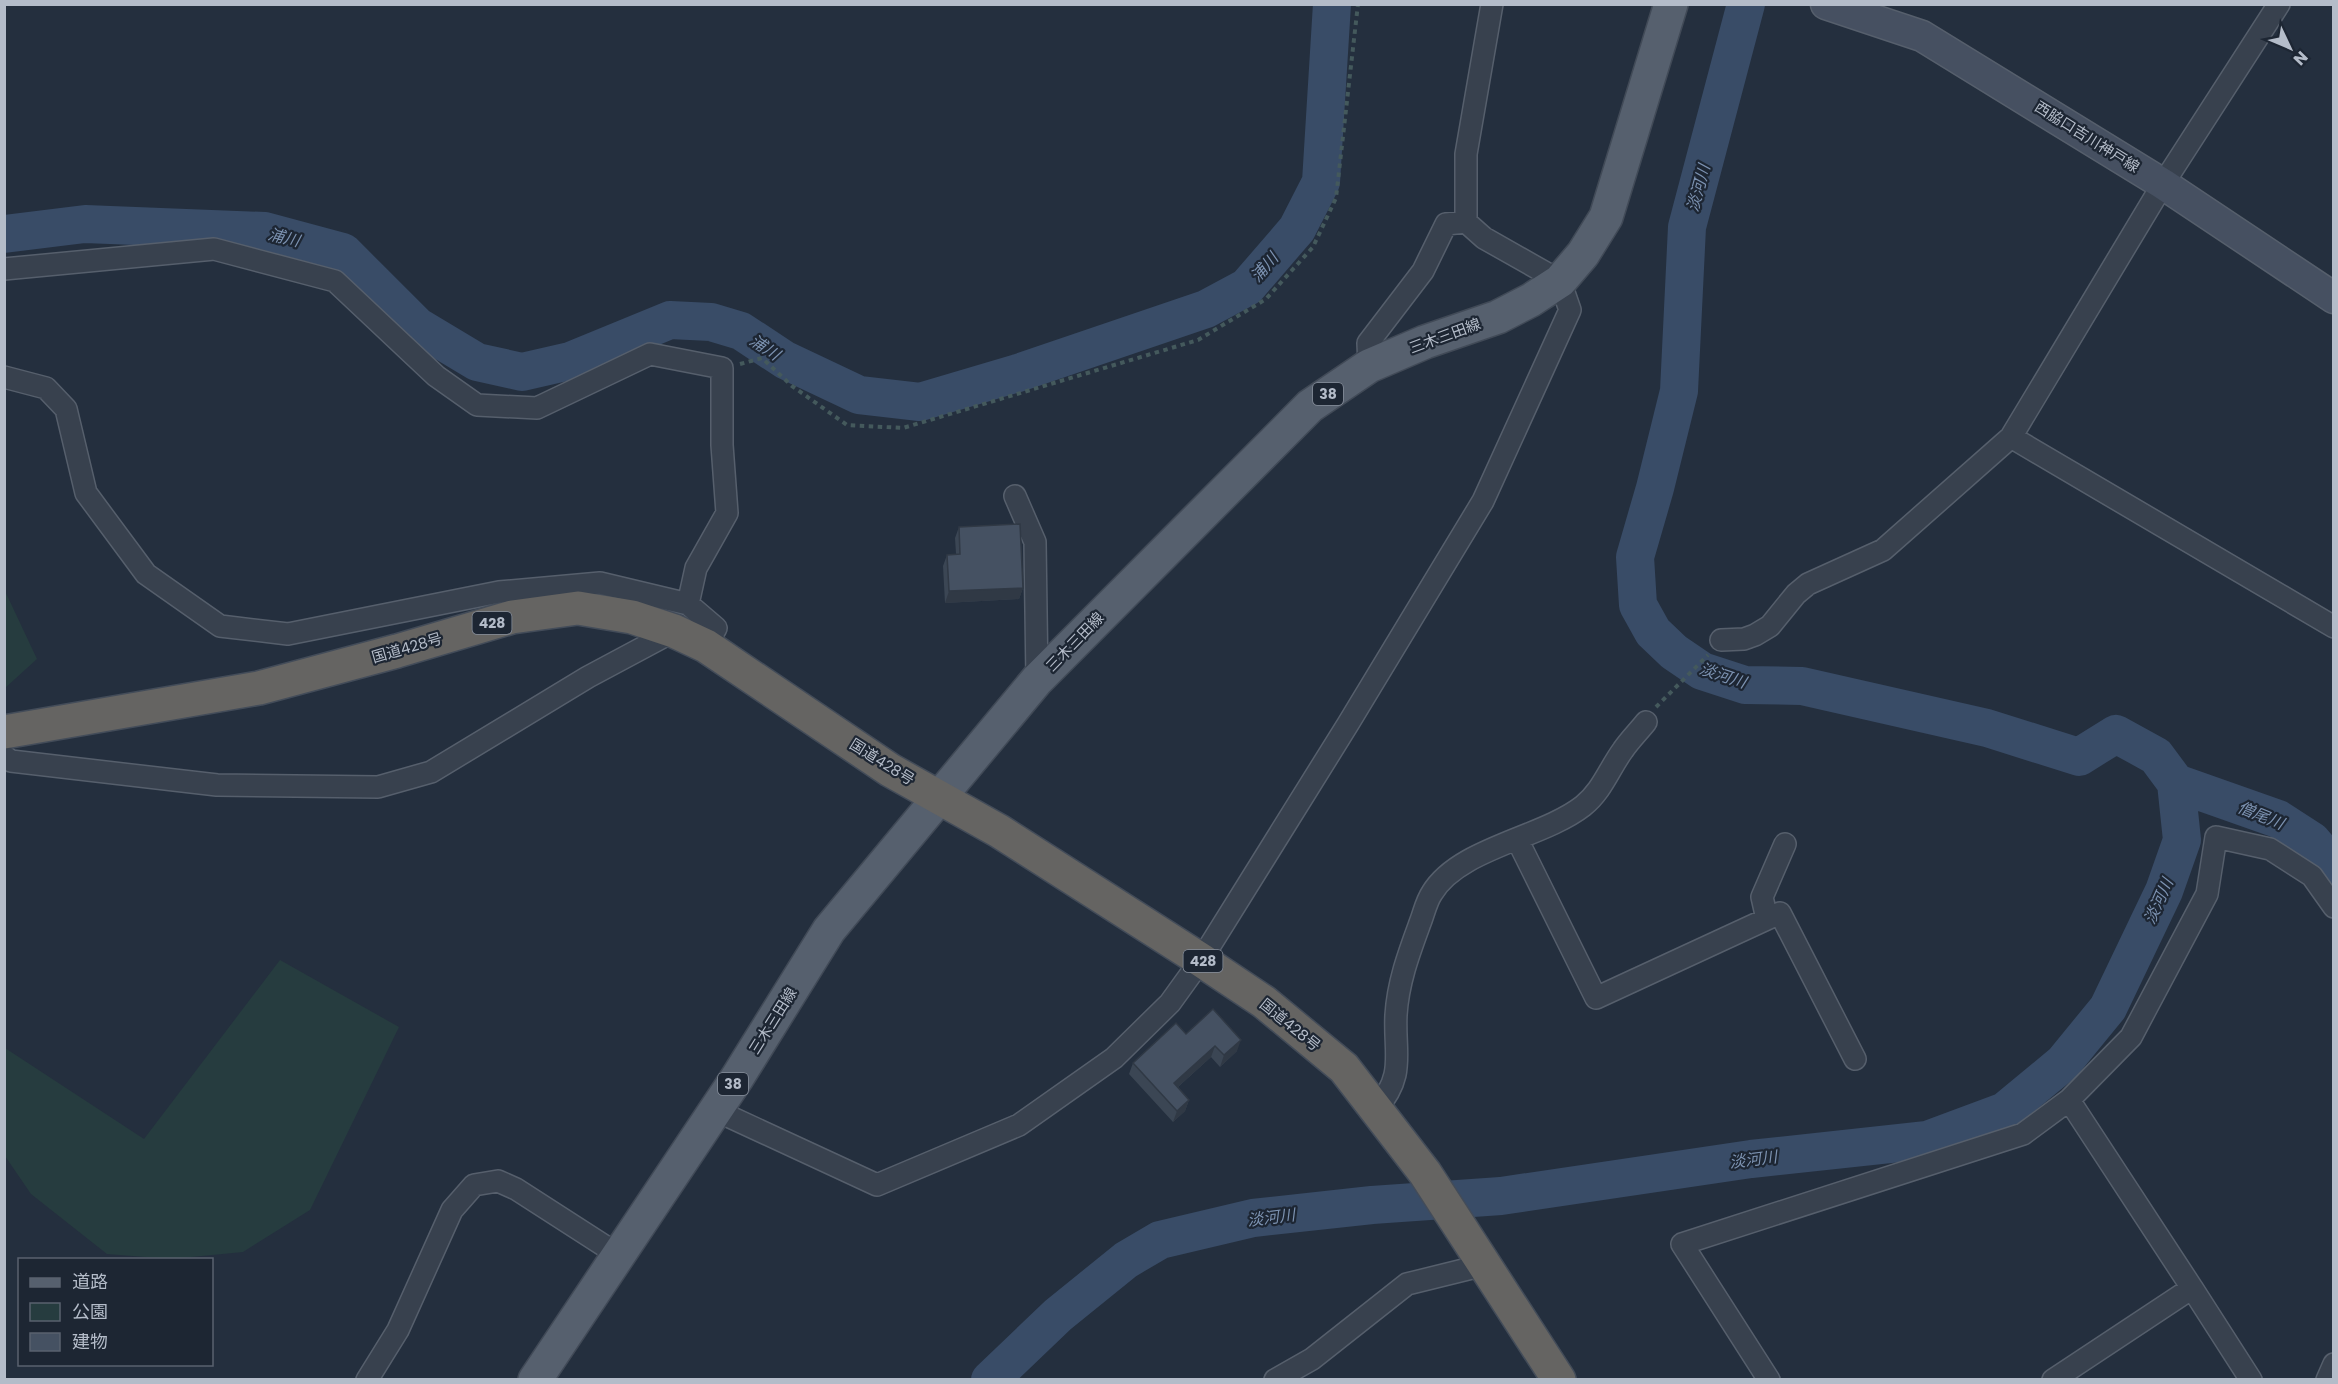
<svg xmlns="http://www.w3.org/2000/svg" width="2338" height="1384" font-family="Poppins,'Noto Sans JP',sans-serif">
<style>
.green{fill:#263c3f}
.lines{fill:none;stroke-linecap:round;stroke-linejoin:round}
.river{stroke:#394c67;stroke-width:38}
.minor-casing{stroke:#565f6c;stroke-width:24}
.secondary-casing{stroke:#565f6c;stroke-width:33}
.primary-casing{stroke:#414a57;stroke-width:36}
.trunk-casing{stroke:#434c59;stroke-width:36}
.path{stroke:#44595c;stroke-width:4;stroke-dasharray:4.5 4.5;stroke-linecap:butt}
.minor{stroke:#38414e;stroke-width:21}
.secondary{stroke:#465061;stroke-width:30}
.primary{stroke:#56606e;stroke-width:33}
.trunk{stroke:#656462;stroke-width:33}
.wall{fill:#3b4654}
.shaded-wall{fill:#303945}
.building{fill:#455162;stroke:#303945;stroke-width:1.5}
.labels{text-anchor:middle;stroke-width:4.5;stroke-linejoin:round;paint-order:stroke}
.shield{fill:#1d2633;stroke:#878f9c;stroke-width:1.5}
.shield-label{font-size:14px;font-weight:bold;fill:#b4bcc9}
.street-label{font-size:15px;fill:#b4bcc9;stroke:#1d2633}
.water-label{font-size:16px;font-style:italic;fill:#7c92b1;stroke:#1d2633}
</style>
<rect width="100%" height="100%" fill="#242f3e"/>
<path class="green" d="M5,591L37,659L5,688H4Z
M280,960L399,1027L310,1210L243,1252L171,1259L107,1254L31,1194L5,1156V1048L144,1139Z"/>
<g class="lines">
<path class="river" d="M4,234L85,224L265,231L343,252L417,326L477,362L522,372L570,361L670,320L711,322L741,331L785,360L859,395L920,402L1018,373L1206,309L1247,287L1297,229L1321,182L1332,4
M2176,783L2278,819L2312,841L2334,867
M990,1380L1058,1315L1126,1260L1160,1240L1253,1218L1372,1205L1501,1196L1751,1159L1927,1140L2005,1111L2063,1063L2108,1008L2164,891L2182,840L2176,783L2156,756L2116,734L2079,757L1987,728L1802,686L1745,685L1702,671L1674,652L1653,632L1638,605L1635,557L1655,488L1679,391L1687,227L1746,4"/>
<g class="minor-casing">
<path id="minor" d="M4,269L214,249L335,281L436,376L477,405L537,408L650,354L722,368V445L727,513L696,568L688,604
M1369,366L1368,343L1423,271L1446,224L1466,222
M4,377L46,388L66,409L86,493L146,574L220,626L288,634L499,592L600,583L688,604L716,628L706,646
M2011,437L2334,627
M1015,496L1035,542L1037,680
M1721,640L1744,639L1755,635L1770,626L1796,594L1808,584L1883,550L2011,437L2163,184L2279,4
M4,756L11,761L217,785L378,787L431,772L588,677L674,631
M1517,839L1596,998L1780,913L1855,1059
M1767,919L1762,897L1785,844
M2069,1100L2192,1288
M1376,1109C1406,1075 1394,1054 1396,1015C1398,982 1409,953 1420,923C1424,913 1426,902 1432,893C1459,848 1542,838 1583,806C1602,791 1609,769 1623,750C1629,741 1638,732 1646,722
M715,1110L877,1185L1019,1125L1114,1058L1170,1003L1201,960L1348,724L1483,501L1570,310L1560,281L1484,238L1466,222V154L1492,4
M367,1380L398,1330L452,1210L474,1185L498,1181L516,1189L617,1254
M1275,1380L1312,1359L1407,1284L1484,1265
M1769,1380L1682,1244L2023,1134L2069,1100L2131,1037L2207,894L2216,837L2270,849L2312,876L2334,907
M2053,1380L2192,1288L2251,1380
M2327,1380L2334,1364"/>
</g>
<g class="secondary-casing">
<path id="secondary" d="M1826,4L1922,36L2163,184L2334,298"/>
</g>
<g class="primary-casing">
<path id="primary" d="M535,1380L737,1078L829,930L1037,680L1310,406L1369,366L1425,342L1498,317L1531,300L1560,281L1583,254L1606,217L1671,4"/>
</g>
<g class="trunk-casing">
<path id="trunk" d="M4,732L259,688L397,651L512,617L578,608L632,617L674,631L706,646L890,770L999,831L1201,960L1264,1002L1344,1068L1425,1173L1559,1380"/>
</g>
<path class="path" d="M740,364L762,358L792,386L847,425L903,428L1198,340L1266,299L1313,247L1336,198L1358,4
M1656,707L1708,655"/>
<use href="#minor" class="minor"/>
<use href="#secondary" class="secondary"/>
<use href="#primary" class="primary"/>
<use href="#trunk" class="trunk"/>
</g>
<path class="wall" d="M959,527L1023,588L1019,599L945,603L943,566L947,555L956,554L955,538Z
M1186,1034L1237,1051L1220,1067L1211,1057L1178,1087L1189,1100L1185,1111L1173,1122L1129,1074L1133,1063Z"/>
<path class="shaded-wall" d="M1023,588L1019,599L945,603L949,591Z
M1241,1040L1237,1051L1220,1067L1224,1055Z
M1215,1046L1211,1057L1170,1094L1174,1083Z
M1189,1100L1185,1111L1173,1122L1177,1111Z"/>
<path class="building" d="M1020,524L1023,588L949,591L947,555L960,554L959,527Z
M1213,1009L1241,1040L1224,1055L1215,1046L1174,1083L1189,1100L1177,1111L1133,1063L1176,1023L1186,1034Z"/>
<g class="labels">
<g class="shield">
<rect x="1313" y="383" width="30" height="22" rx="4.5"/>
<rect x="472.5" y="612" width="39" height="22" rx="4.5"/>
<rect x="1183.5" y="950" width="39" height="22" rx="4.5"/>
<rect x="718" y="1073" width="30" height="22" rx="4.5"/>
</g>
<g class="shield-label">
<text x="1328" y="399">38</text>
<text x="492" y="628">428</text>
<text x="1203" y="966">428</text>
<text x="733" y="1089">38</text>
</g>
<g class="street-label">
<text transform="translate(2087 137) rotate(32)" y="5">西脇口吉川神戸線</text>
<text transform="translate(1445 336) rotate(-20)" y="5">三木三田線</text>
<text transform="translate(1075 642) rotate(-46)" y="5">三木三田線</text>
<text transform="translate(407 648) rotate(-16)" y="5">国道428号</text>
<text transform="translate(882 762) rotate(32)" y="5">国道428号</text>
<text transform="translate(773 1021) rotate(-58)" y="5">三木三田線</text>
<text transform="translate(1290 1025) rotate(39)" y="5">国道428号</text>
</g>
<g class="water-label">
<text transform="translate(1698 188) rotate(-75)" y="6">淡河川</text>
<text transform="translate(284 237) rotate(14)" y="6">浦川</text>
<text transform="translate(1264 267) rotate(-49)" y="6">浦川</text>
<text transform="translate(765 347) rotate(33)" y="6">浦川</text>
<text transform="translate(1723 675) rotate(18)" y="6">淡河川</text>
<text transform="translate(2261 815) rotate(22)" y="6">僧尾川</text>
<text transform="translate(2158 901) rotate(-66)" y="6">淡河川</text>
<text transform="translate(1753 1159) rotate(-7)" y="6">淡河川</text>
<text transform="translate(1271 1217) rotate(-7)" y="6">淡河川</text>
</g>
</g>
<rect width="2338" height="1384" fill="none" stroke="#b4bcc9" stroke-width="12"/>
<rect x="18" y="1258" width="195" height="108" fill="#1d2633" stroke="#59626f" stroke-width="1.5"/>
<rect x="30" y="1278" width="30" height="9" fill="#56606e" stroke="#59626f" stroke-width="1.5"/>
<text x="72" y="1288" font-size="18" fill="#b4bcc9">道路</text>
<rect x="30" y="1303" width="30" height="18" fill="#263c3f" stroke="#59626f" stroke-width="1.5"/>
<text x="72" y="1318" font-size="18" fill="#b4bcc9">公園</text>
<rect x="30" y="1333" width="30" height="18" fill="#455162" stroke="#59626f" stroke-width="1.5"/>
<text x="72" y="1348" font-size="18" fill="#b4bcc9">建物</text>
<g transform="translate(2290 48) rotate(134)" stroke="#1d2633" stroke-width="4.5" paint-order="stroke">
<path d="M0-4.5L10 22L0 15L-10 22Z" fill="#b4bcc9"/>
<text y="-9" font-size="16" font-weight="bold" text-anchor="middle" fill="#b4bcc9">N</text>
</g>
</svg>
